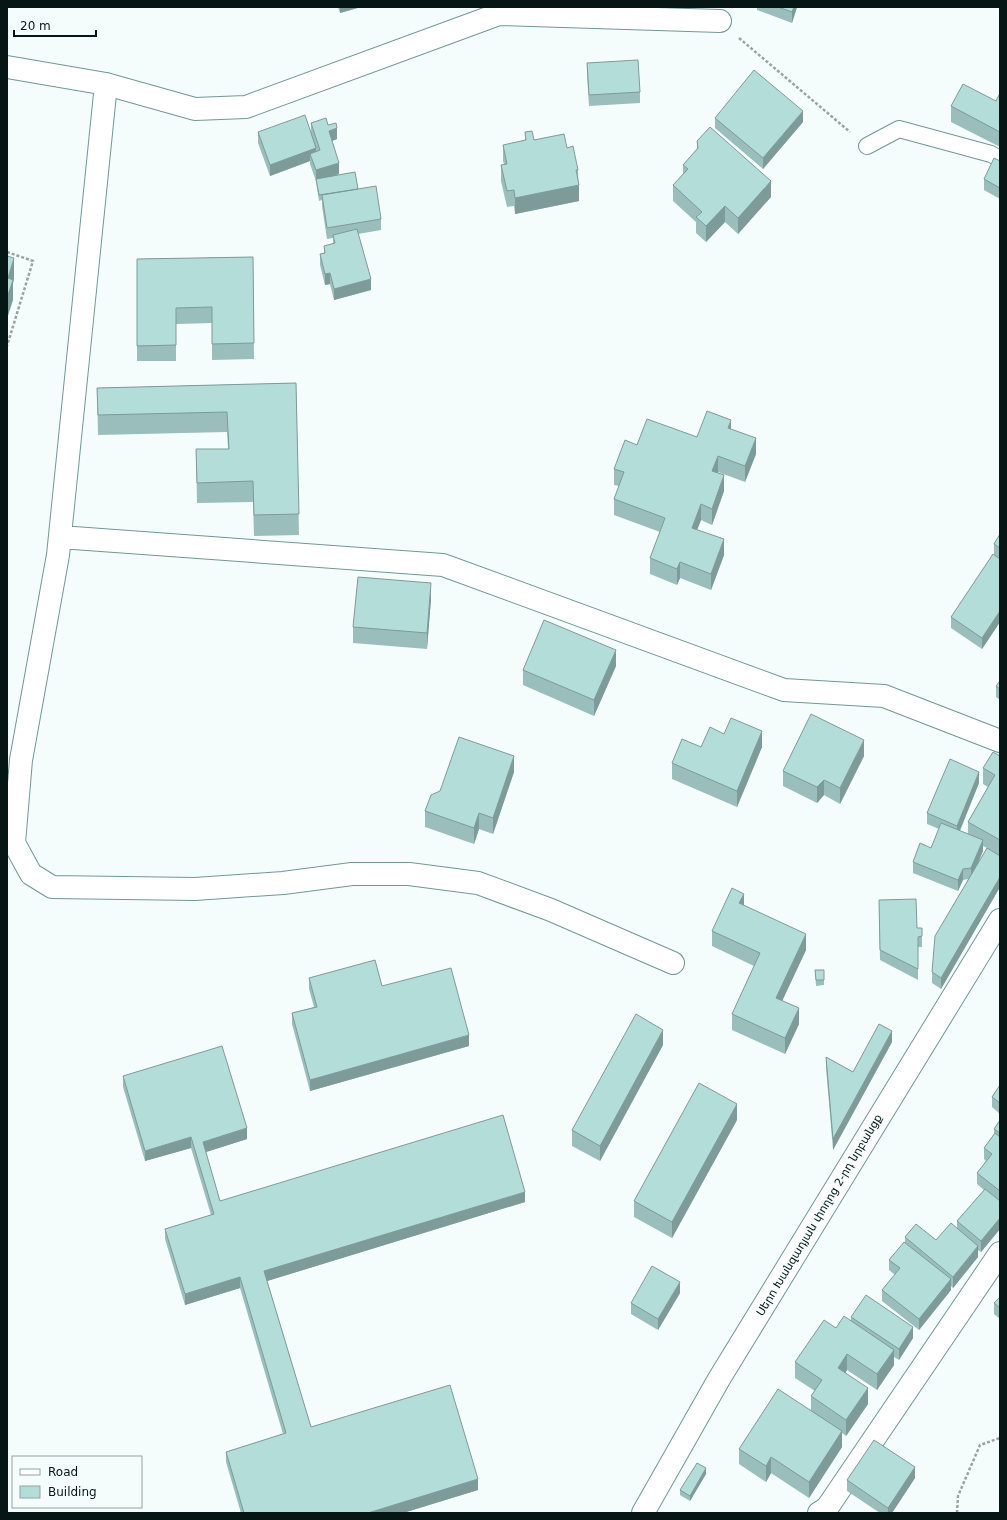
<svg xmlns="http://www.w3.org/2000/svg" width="1007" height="1520" font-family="'DejaVu Sans','Noto Sans Armenian',sans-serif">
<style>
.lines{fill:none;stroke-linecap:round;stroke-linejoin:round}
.lane-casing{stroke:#709895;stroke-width:18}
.street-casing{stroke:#709895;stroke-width:24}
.secondary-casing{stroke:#709895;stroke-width:24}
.path{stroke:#98a3a2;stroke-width:2.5;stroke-dasharray:3 2;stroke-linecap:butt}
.lane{stroke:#fff;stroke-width:16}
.street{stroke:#fff;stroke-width:22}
.secondary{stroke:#fff;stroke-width:22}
.wall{fill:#9abebb;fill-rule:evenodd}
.shaded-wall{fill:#7d9b98}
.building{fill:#b3ddd9;stroke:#7d9b98}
.labels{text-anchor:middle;stroke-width:3;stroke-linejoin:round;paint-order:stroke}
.street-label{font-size:11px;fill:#061615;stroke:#f5fdfc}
</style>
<rect width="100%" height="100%" fill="#f5fdfc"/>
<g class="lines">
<g class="lane-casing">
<path id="lane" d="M867,146L899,129L991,154L1000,159"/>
</g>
<g class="street-casing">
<path id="street" d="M7,67L106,84L195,109L246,107L499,14L720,21
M106,84L58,555L21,760L14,843L31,874L52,887L195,889L283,883L352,874H409L478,883L551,910L673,963
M60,537L443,565L784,690L884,696L1000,741
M819,1513L827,1508L1000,1253"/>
</g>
<g class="secondary-casing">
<path id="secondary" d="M643,1513L719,1379L1000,920"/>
</g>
<path class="path" d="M739,38L850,132
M7,252L33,261L7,346
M957,1513L958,1496L980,1445L1000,1438"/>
<use href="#lane" class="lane"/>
<use href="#street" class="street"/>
<use href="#secondary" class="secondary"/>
</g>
<path class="wall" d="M338,7H361L340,13Z
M757,7H797L792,23L757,10Z
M587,63L640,92V103L589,106L587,74Z
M1000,93V147L951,122V106L996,101Z
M715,118L803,122L763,169L715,128Z
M311,123L328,125L337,139L332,141L339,174L330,177L355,172L358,189L381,219V230L358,234L371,290L334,300L330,284L325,285L320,265V254L324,253V246L333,244V238L327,239L322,206V200L319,201L316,181L310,164V161L270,176L258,143V132L311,134Z
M525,132L534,140L567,148L578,170L579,201L515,214L514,206L507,207L501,181V165L504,164L503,161V145L525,140Z
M697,141L771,197L738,234L725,222L706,242L696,233V222L673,201V185L683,174V165L697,149Z
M1000,161V199L984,190V179Z
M253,257L254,359L212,360V323L176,324V361H137V259Z
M296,383L299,535L254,536L253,502L197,503L196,449H228L227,432L98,435L97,388Z
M731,429L756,454L745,482L718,472V473L724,491L712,525L701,520L697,530L724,555L711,590L680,578L677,585L650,574V558L660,532L614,515V499L619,486L614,485V469L637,445L697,437Z
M1000,534V622L982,649L951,628V617L994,555V544Z
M431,599L427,649L353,643V627Z
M616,666L594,716L523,685V670Z
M1000,681V700L996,697V686Z
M724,734L762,747L737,807L672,779V763Z
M864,756L840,804L824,795L817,803L783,786V771Z
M1000,756V887L941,989L932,983V972L968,879L963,880L958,891L913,873V862L931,848L939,829L927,824V813L979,783L960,831L968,834V822L988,787L983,784V768ZM983,846L987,848L977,865L983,851Z
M514,772L493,834L479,829L474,844L425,827V811Z
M879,900L917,928H922V947H918V980L880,960Z
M744,906L806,950L782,1001L799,1024L785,1054L732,1030V1014L754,966L712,946V931Z
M815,970L824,980V985L816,986Z
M309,978L382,986L469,1046L310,1091L292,1024V1013L314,1007L309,989Z
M892,1042L833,1150L826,1068V1057L853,1072Z
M663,1045L600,1161L572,1146V1130Z
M123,1076L247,1139L206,1152L220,1201L525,1202L267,1281L311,1427L478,1490L403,1513H241L226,1462V1452L283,1434L240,1288L185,1305L165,1239V1229L211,1215L191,1148L145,1161L123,1087Z
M1000,1085V1114L992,1107V1097Z
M737,1120L672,1238L634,1217V1201Z
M1000,1120V1229L981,1252L978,1250V1257L953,1288L951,1286V1290L919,1330L882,1301V1290L895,1275L889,1270V1260L905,1242V1237L936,1240L957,1228V1221L984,1190L977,1184V1173L986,1161L984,1159V1148L994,1135V1129Z
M680,1293L658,1330L631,1314V1303Z
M1000,1297V1319L994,1314V1303Z
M851,1317L913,1338L899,1360L894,1357V1365L877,1390L847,1370L845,1373L868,1404L846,1436L842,1433V1447L809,1498L771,1473L766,1482L739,1464V1449L811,1411V1396L815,1391L795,1378V1362L836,1328L851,1321Z
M706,1474L690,1501L680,1495V1490Z
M915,1478L892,1513H880L847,1491V1480Z"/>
<path class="shaded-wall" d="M340,7H361L340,13Z
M794,7H797L792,23V12Z
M803,111V122L763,169V158Z
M337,128V139L329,142V131Z
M316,148V159L310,154V161L270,176V165Z
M339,163V174L316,181V170Z
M771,181V197L738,234V218Z
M579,185V201L515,214V198Z
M725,206V222L706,242V226Z
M14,258V279L13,284V300L7,319L8,278Z
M330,273V284L325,285V274Z
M371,279V290L334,300V289Z
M731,420V436L728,428Z
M756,438V454L745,482V466Z
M718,456V472L712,487V471Z
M724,475V491L712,525V509Z
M701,504V520L692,543V528Z
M724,539V555L711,590V574Z
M680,562V578L677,585V569Z
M431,583V599L427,649V633Z
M1000,611V622L982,649V638Z
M616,650V666L594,716V700Z
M762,731V747L737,807V791Z
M864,740V756L840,804V788Z
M514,756V772L493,834V818Z
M979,772V783L957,837V826Z
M824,780V795L817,803V787Z
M479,813V829L474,844V828Z
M983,840V851L971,879V868Z
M963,869V880L958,891V880Z
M1000,877V887L941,989V978Z
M744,894V910L739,903Z
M806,934V950L776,1014V998Z
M799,1008V1024L785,1054V1038Z
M663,1030V1045L600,1161V1146Z
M892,1031V1042L833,1150V1139Z
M469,1035V1046L310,1091V1080Z
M737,1104V1120L672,1238V1222Z
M247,1128V1139L203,1153V1142Z
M191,1137V1148L145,1161V1151Z
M525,1192V1202L264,1282V1271Z
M1000,1218V1229L981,1252V1241Z
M978,1246V1257L953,1288V1277Z
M240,1277V1288L185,1305V1294Z
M951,1279V1290L919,1330V1319Z
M680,1282V1293L658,1330V1319Z
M913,1327V1338L899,1360V1349Z
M894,1350V1365L877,1390V1374Z
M847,1354V1370L838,1384V1368Z
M868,1388V1404L846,1436V1420Z
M842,1431V1447L809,1498V1482Z
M771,1457V1473L766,1482V1466Z
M915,1467V1478L892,1513H888V1508Z
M706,1468V1474L690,1501V1496Z
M478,1479V1490L403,1513H368Z"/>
<path class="building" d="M778,7H794L792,12Z
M638,60L640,92L589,95L587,63Z
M754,70L803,111L763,158L715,118Z
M963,84L996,101L1000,93V132L951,106Z
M305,115L316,148L270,165L258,132Z
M326,118L328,125L336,123L337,128L329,131L339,163L316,170L310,154L320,150L311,123Z
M710,127L771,181L738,218L725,206L706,226L696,217L702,212L673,185L688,169L683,165L698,148L697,141Z
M532,131L534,140L564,134L567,148L573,146L578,170H576L579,185L515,198L514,190L507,191L501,165L507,164L503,145L526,140L525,132Z
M994,158L1000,161V188L984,179Z
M355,172L358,189L319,195L316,179Z
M376,186L381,219L327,228L322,195Z
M357,229L371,279L334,289L330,273L325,274L320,254L325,253L324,246L335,243L333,235Z
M7,256L14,258L8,278L13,280L7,298Z
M253,257L254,343L212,344V307L176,308V345L137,346V259Z
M296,383L299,514L254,515L253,481L197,483L196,449H229L227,412L98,415L97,388Z
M707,411L731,420L728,428L756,438L745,466L718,456L712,471L724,475L712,509L701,504L692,528L724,539L711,574L680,562L677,569L650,558L665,518L614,499L624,472L614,469L625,440L637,445L647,419L697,437Z
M1000,534V548L994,544Z
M993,554L1000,559V611L982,638L951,617Z
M358,577L431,583L427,633L353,627Z
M544,620L616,650L594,700L523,670Z
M1000,681V689L996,686Z
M811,714L864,740L840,788L824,780L817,787L783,771Z
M731,718L762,731L737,791L672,763L682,739L701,747L710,727L724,734Z
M459,737L514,756L493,818L479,813L474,828L425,811L431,795L440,791Z
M993,752L1000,756V840L968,822L995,775L983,768Z
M950,759L979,772L957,826L927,813Z
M941,823L983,840L971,868L963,869L958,880L913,862L920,843L931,848Z
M987,848L1000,856V877L941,978L932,972L935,936Z
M732,888L744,894L739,903L806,934L776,998L799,1008L785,1038L732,1014L760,953L712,931Z
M916,899L917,928H922V936L918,937V969L880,950L879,900Z
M375,960L382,986L451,968L469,1035L310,1080L292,1013L317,1007L309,978Z
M815,970H824V980H816Z
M636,1014L663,1030L600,1146L572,1130Z
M879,1024L892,1031L833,1139L826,1057L853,1072Z
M222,1046L247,1128L203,1142L220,1201L503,1115L525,1192L264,1271L311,1427L450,1385L478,1479L368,1513H244L226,1452L286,1433L240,1277L185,1294L165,1229L214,1214L191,1137L145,1151L123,1076Z
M699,1083L737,1104L672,1222L634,1201Z
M1000,1085V1103L992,1097Z
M1000,1120V1133L994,1129Z
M995,1133L1000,1137V1191L977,1173L992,1154L984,1148Z
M985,1189L1000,1201V1218L981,1241L957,1221Z
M951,1223L978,1246L953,1277L905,1237L916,1224L936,1240Z
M904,1242L951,1279L919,1319L882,1290L900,1268L889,1260Z
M652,1266L680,1282L658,1319L631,1303Z
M866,1295L913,1327L899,1349L851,1317Z
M1000,1297V1308L994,1303Z
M844,1316L894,1350L877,1374L847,1354L838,1368L868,1388L846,1420L811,1396L822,1380L795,1362L824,1320L836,1328Z
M778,1389L842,1431L809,1482L771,1457L766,1466L739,1449Z
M874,1440L915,1467L888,1508L847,1480Z
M697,1463L706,1468L690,1496L680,1490Z"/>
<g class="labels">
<g class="street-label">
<text transform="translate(819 1215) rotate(-59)" y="4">Սերո Խանզադյան փողոց 2-րդ նրբանցք</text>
</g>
</g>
<rect width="1007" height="1520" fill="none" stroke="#061615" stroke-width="16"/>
<rect x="12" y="1456" width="130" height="52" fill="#f5fdfc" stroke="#95a1a0"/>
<rect x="20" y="1469" width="20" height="6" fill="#ffffff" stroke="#95a1a0"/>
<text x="48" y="1476" font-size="12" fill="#061615">Road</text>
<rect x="20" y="1486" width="20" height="12" fill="#b3ddd9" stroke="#95a1a0"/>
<text x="48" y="1496" font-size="12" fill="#061615">Building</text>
<path d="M14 30v6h82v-6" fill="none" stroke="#061615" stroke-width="2"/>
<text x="20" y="30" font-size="12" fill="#061615" stroke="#f5fdfc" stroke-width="3" paint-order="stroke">20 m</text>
</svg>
